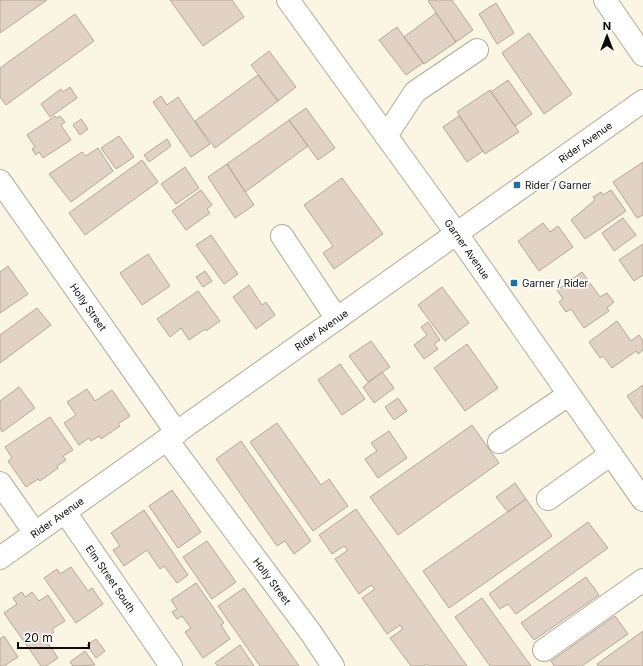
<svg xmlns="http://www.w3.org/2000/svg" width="643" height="666" font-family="Inter,sans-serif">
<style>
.building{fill:#e1d2c5;stroke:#b4a698}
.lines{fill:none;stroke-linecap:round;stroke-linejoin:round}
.minor-casing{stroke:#b1ab9a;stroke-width:24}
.minor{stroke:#fff;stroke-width:22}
.poi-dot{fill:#236da0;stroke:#fff;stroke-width:1.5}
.labels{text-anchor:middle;stroke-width:3.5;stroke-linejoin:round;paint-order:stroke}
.street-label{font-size:10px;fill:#0e0b06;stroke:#fff}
.poi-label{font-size:10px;fill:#0e0b06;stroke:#fff;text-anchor:start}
</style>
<rect width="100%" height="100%" fill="#fbf5e3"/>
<path class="building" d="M0,0H47L0,33Z
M170,0H232L244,17L203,46Z
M430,0H452L473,30L456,42L428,1Z
M496,3L514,33L497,44L479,14Z
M436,13L456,42L424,64L404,37Z
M75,14L94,41L6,105L0,97V68Z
M397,27L423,63L406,75L379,40Z
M529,33L572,94L544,114L502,53Z
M269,51L296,87L278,101L251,65Z
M258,75L278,101L215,148L195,121Z
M508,80L532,114L515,126L491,92Z
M70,87L77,98L50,117L41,104L61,89L63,92Z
M490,90L519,132L485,154L457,112Z
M161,96L167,105L178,97L210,144L191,157L153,102Z
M306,108L335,148L318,160L289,120Z
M55,116L57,118L60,116L65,122L61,125L71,140L43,158L39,152L36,155L32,149L35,147L27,135Z
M459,116L483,151L467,162L443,127Z
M81,119L88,129L80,135L73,125Z
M289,120L308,146L245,192L227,164Z
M119,136L134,157L116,169L101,148Z
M167,139L171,146L149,162L144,155Z
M98,148L113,171L71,202L49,174L82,152L86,156Z
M142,160L158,182L85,235L69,213Z
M643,162V215L637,218L613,182Z
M227,164L254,205L235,218L208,177Z
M185,167L199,188L176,204L161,184Z
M342,178L383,234L334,269L323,253L333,246L304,205Z
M201,190L212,205L207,209L210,213L186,230L172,211Z
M611,190L626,211L585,239L571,220L595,200L593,197L601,192L603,195Z
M623,218L636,235L614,251L602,233Z
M543,223L550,232L558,226L573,247L539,271L518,241Z
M211,235L238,274L224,284L196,245Z
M643,244V275L634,281L619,260Z
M148,254L170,286L142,305L120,273Z
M8,266L28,294L0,313V272Z
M205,271L212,281L203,287L196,277Z
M582,272L600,297L607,293L614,302L607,308L609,311L584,328L571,309L566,312L559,302L563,299L557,290Z
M249,285L262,305L266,302L275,315L256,329L233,297Z
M442,287L469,323L445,341L418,305Z
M198,291L220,321L206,331L205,329L189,340L181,328L170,337L157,319Z
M37,308L51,325L0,363V335Z
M617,321L631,341L639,335L643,341V350L638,354L636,351L612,368L603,356L600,358L589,342Z
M428,322L440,340L434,344L438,349L424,359L414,345L427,335L421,327Z
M371,341L390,367L368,382L349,356Z
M467,344L498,388L465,411L434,368Z
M340,364L365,399L342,415L318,380Z
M382,372L394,388L374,403L363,387Z
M643,385V419L627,396Z
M19,387L35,408L2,432L0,428V401Z
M87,389L95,401L112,390L130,416L118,424L120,426L101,439L99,436L91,441L89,438L79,445L64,423L76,415L67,402Z
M398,398L407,411L394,420L385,407Z
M50,417L73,450L63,456L66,460L57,466L58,468L40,481L38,479L26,487L8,461L12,458L5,447Z
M277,423L321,485L329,479L348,506L313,531L250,442Z
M472,425L499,463L398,535L370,497Z
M389,431L407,458L378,478L365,459L377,451L371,443Z
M241,441L311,541L294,554L285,541L277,546L216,459Z
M515,483L526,499L508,512L496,497Z
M172,490L201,532L178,548L149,506Z
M526,499L552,536L449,608L423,571Z
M356,509L467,666H429L427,664L424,666H411L390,638L403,629L400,625L387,634L362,598L375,589L371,585L359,594L335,559L348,550L344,546L332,554L319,535Z
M144,510L188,575L177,583L164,566L160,569L147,550L124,566L113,550L120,546L111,533Z
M588,522L608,548L516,614L508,604L500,609L489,594Z
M207,541L236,582L212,599L183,557Z
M71,567L88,591L92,588L103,604L76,623L44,578L57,569L60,574Z
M586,577L599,595L534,640L521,623Z
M196,583L224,623L221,625L230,639L203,658L185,632L191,628L182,616L177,619L172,612L177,609L171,600Z
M244,588L299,666H260L218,606Z
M22,592L25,597L32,592L39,601L48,595L65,621L52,629L54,632L45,639L58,658L46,666H41L4,613L17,604L13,598Z
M482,598L531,666H490L455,617Z
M615,616L628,634L582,666H554L551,661Z
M643,631V666H598L597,664Z
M4,636L18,657L4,666H0V639Z
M96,639L105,651L96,658L87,645Z
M240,645L254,666H218L215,663Z
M85,651L95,665L73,666L70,662Z"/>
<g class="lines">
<g class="minor-casing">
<g id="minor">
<path id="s1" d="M288,0L457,234L643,500"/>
<path d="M605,0L643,55"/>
<path d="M386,136L415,92L477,50"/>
<path id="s2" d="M0,181L177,433"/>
<path d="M282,236L337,319"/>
<path id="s3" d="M167,440L311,633L333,666"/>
<path d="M499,442L568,395"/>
<path d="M0,483L35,533"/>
<path d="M548,499L611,454"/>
<path id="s4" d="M65,512L171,666"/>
<path id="s5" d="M0,558L643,101"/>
<path d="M544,650L643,580"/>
</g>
</g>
<use href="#minor" class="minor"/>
</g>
<g class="poi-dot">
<rect x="513" y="181" width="8" height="8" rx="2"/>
<rect x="510" y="279" width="8" height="8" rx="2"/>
</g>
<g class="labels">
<g class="street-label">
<text dy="4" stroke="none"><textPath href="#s5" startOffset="718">Rider Avenue</textPath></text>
<text dy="4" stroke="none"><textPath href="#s1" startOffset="307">Garner Avenue</textPath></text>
<text dy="4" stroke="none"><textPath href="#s2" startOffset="154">Holly Street</textPath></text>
<text dy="4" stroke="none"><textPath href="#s5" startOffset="394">Rider Avenue</textPath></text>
<text dy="4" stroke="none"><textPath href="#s5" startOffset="70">Rider Avenue</textPath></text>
<text dy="4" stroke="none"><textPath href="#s4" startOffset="81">Elm Street South</textPath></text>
<text dy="4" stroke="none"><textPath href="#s3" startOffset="176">Holly Street</textPath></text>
</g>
<g class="poi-label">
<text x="525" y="189">Rider / Garner</text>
<text x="522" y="287">Garner / Rider</text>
</g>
</g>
<g transform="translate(607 36)" stroke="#ffffff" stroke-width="3" paint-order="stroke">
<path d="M0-3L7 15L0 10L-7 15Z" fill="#0e0b06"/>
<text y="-6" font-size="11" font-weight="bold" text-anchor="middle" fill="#0e0b06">N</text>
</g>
<path d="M18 642v6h71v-6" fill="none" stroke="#0e0b06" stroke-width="2"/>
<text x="24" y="642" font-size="12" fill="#0e0b06" stroke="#ffffff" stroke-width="3" paint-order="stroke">20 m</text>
</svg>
